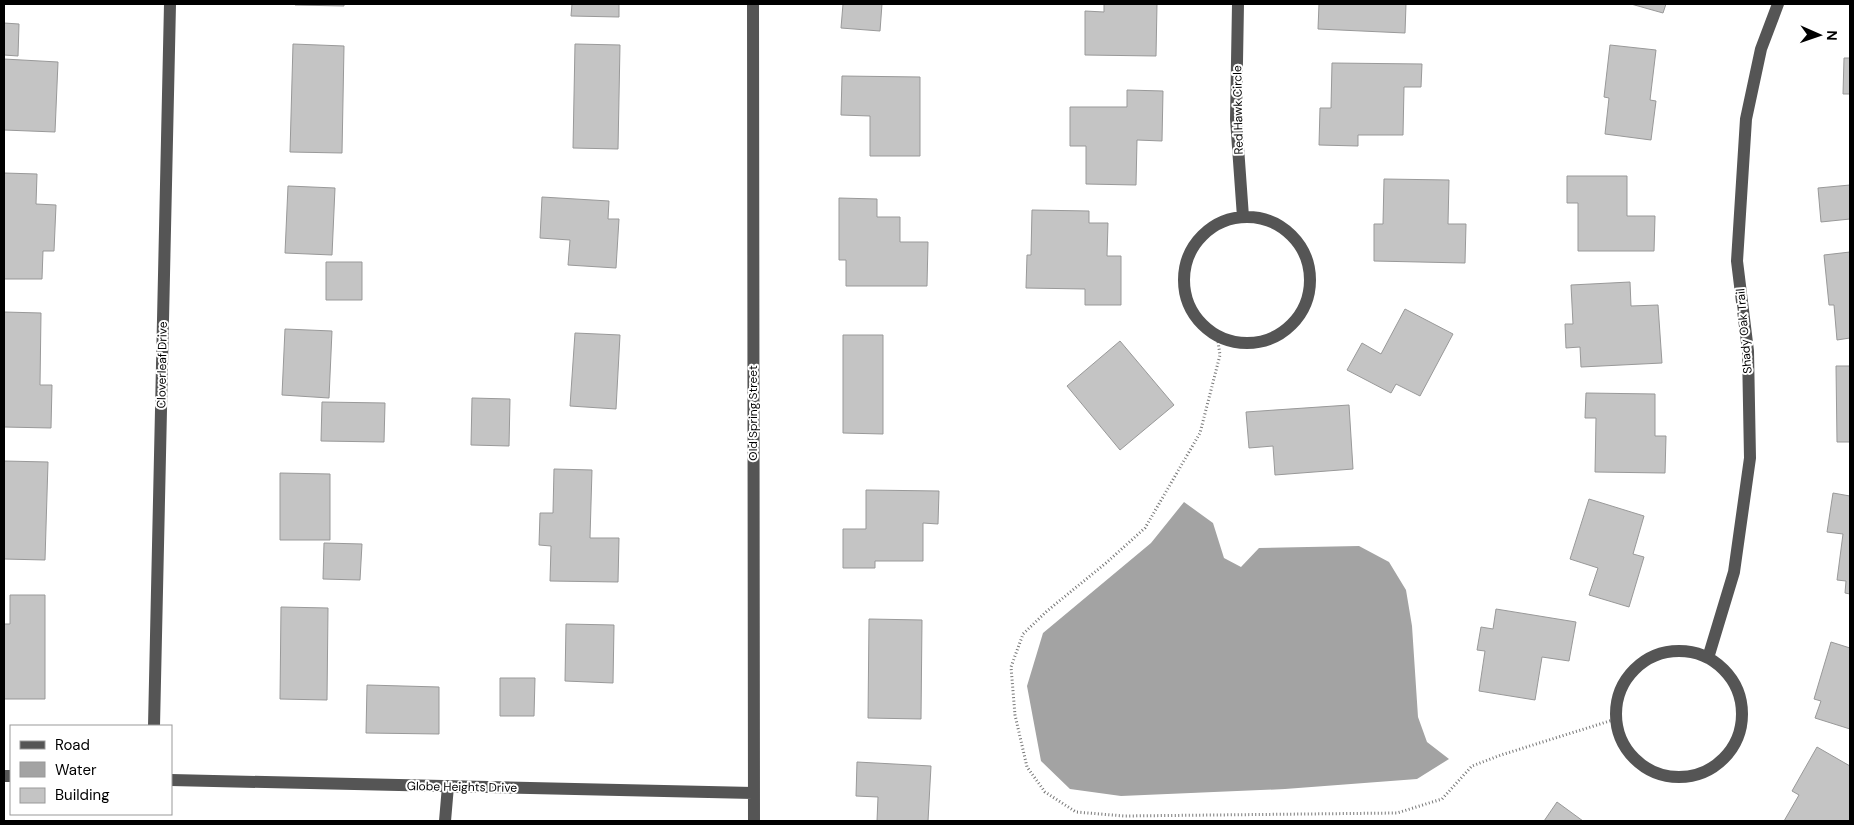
<svg xmlns="http://www.w3.org/2000/svg" width="1854" height="825" font-family="'DM Sans',sans-serif">
<style>
.water{fill:#a3a3a3}
.building{fill:#c4c4c4;stroke:#999}
.lines{fill:none;stroke-linecap:round;stroke-linejoin:round}
.path{stroke:#777;stroke-width:3;stroke-dasharray:1 2.5;stroke-linecap:butt}
.minor{stroke:#555;stroke-width:12}
.labels{text-anchor:middle;stroke-width:4;stroke-linejoin:round;paint-order:stroke}
.street-label{font-size:12px;fill:#000;stroke:#fff}
</style>
<rect width="100%" height="100%" fill="#fff"/>
<path class="water" d="M1184,502L1213,523L1224,558L1241,567L1259,548L1359,546L1389,562L1406,590L1412,626L1418,717L1427,742L1449,759L1417,779L1285,789L1121,796L1070,789L1041,761L1027,686L1043,633L1151,543Z"/>
<path class="building" d="M295,4H344V6L295,5Z
M572,4H619V17L571,16Z
M843,4H882L880,31L841,28Z
M1104,4H1157L1156,56L1085,55V11L1104,12Z
M1319,4H1406L1405,33L1318,29Z
M1631,4H1666L1663,13Z
M4,23L19,24L18,56L4,55Z
M293,44L344,46L342,153L290,152Z
M575,44L620,45L618,149L573,148Z
M1610,45L1656,50L1650,100L1656,101L1651,140L1605,134L1609,98L1604,97Z
M1844,58H1850V94H1843Z
M4,59L58,62L55,132L4,130Z
M1332,63L1422,64L1421,87H1404L1403,135H1358V146L1319,145L1320,108H1331Z
M842,76L920,77V156H870V116L841,115Z
M1127,90L1163,91L1162,141L1137,140L1136,185L1086,184V146H1070V107H1127Z
M4,173L37,174L36,204L56,205L54,251H43L42,279H4Z
M1567,176H1627V216H1655L1654,251H1578V203H1567Z
M1384,179L1449,180L1448,224H1466L1465,263L1374,261V224H1383Z
M1850,185V219L1821,222L1818,188Z
M288,186L335,188L332,255L285,253Z
M542,197L609,201L608,219H619L616,268L568,265L570,240L540,238Z
M839,198L877,199V217H900V242H928L927,286H846V260H839Z
M1032,210L1089,211V223H1108L1107,256H1121V305H1085V289L1026,288L1027,255H1031Z
M1850,252V338L1837,340L1834,305H1829L1824,255Z
M326,262H362V300H326Z
M1630,282L1631,306L1658,305L1662,363L1581,367L1580,347L1566,348L1565,324H1573L1571,285Z
M1405,309L1453,334L1420,396L1396,384L1391,393L1347,370L1362,343L1381,354Z
M4,312L41,313L40,385H52L51,428L4,427Z
M285,329L332,331L329,398L282,395Z
M575,333L620,335L616,409L570,406Z
M843,335H883V434L843,433Z
M1120,341L1174,405L1120,450L1067,386Z
M1836,366H1850V442H1837Z
M1586,393L1655,394V436H1666L1665,473L1595,472L1596,418H1585Z
M472,398L510,399L509,446L471,445Z
M322,402L385,403L384,442L321,441Z
M1349,405L1353,469L1275,475L1273,446L1249,448L1246,412Z
M4,461L48,462L45,560L4,559Z
M554,469L592,470L590,538H619L618,582L550,581L551,546L539,545L540,513H553Z
M280,473L330,474V540H280Z
M866,490L939,491L938,524L923,523V561H875V568H843V529H866Z
M1833,493L1850,496V594L1845,593L1846,581L1837,580L1843,534L1827,532Z
M1589,499L1644,516L1633,554L1644,557L1629,607L1589,595L1598,568L1570,559Z
M324,543L362,544L360,580L323,579Z
M10,595H45V699H4V624H10Z
M281,607L328,608L327,700L280,699Z
M1496,609L1576,622L1569,661L1542,657L1535,700L1479,691L1485,651L1477,650L1481,627L1493,629Z
M869,619L922,620L921,719L868,718Z
M566,624L614,625L613,683L565,681Z
M1831,642L1850,648V729L1815,718L1821,701L1814,699Z
M500,678H535L534,716H500Z
M367,685L439,687V734L366,733Z
M1817,747L1850,766V821H1784L1799,795L1792,791Z
M857,762L931,766L928,821H877L878,797L856,796Z
M1557,802L1583,821H1544Z"/>
<g class="lines">
<path class="path" d="M1217,335L1220,355L1200,433L1145,528L1106,563L1047,611L1023,634L1011,667L1015,715L1027,767L1045,792L1076,812L1124,816L1397,813L1442,799L1472,766L1501,755L1616,719"/>
<path class="minor" d="M753,4L754,821
M1238,4L1236,119L1243,217
M1184 280a63 63 0 1 1 126 0a63 63 0 1 1-126 0Z
M1616 714a63 63 0 1 1 126 0a63 63 0 1 1-126 0Z
M1708,658L1734,572L1750,458L1748,351L1737,261L1746,119L1761,49L1778,4
M154,726L170,4
M4,776H11
M171,780L753,793
M445,821L448,786"/>
</g>
<g class="labels">
<g class="street-label">
<text transform="translate(1238 110) rotate(-91)" y="4">Red Hawk Circle</text>
<text transform="translate(1744 331) rotate(-95)" y="4">Shady Oak Trail</text>
<text transform="translate(162 365) rotate(-89)" y="4">Cloverleaf Drive</text>
<text transform="translate(753 413) rotate(-90)" y="4">Old Spring Street</text>
<text transform="translate(462 787) rotate(1)" y="4">Globe Heights Drive</text>
</g>
</g>
<rect width="1854" height="825" fill="none" stroke="#000000" stroke-width="10"/>
<rect x="10" y="725" width="162" height="90" fill="#ffffff" stroke="#999999"/>
<rect x="20" y="741" width="25" height="8" fill="#555555" stroke="#999999"/>
<text x="55" y="750" font-size="15" fill="#000000">Road</text>
<rect x="20" y="762" width="25" height="15" fill="#a3a3a3" stroke="#999999"/>
<text x="55" y="775" font-size="15" fill="#000000">Water</text>
<rect x="20" y="788" width="25" height="15" fill="#c4c4c4" stroke="#999999"/>
<text x="55" y="800" font-size="15" fill="#000000">Building</text>
<g transform="translate(1819 35) rotate(92)" stroke="#ffffff" stroke-width="4" paint-order="stroke">
<path d="M0-4L9 19L0 12L-9 19Z" fill="#000000"/>
<text y="-8" font-size="14" font-weight="bold" text-anchor="middle" fill="#000000">N</text>
</g>
</svg>
